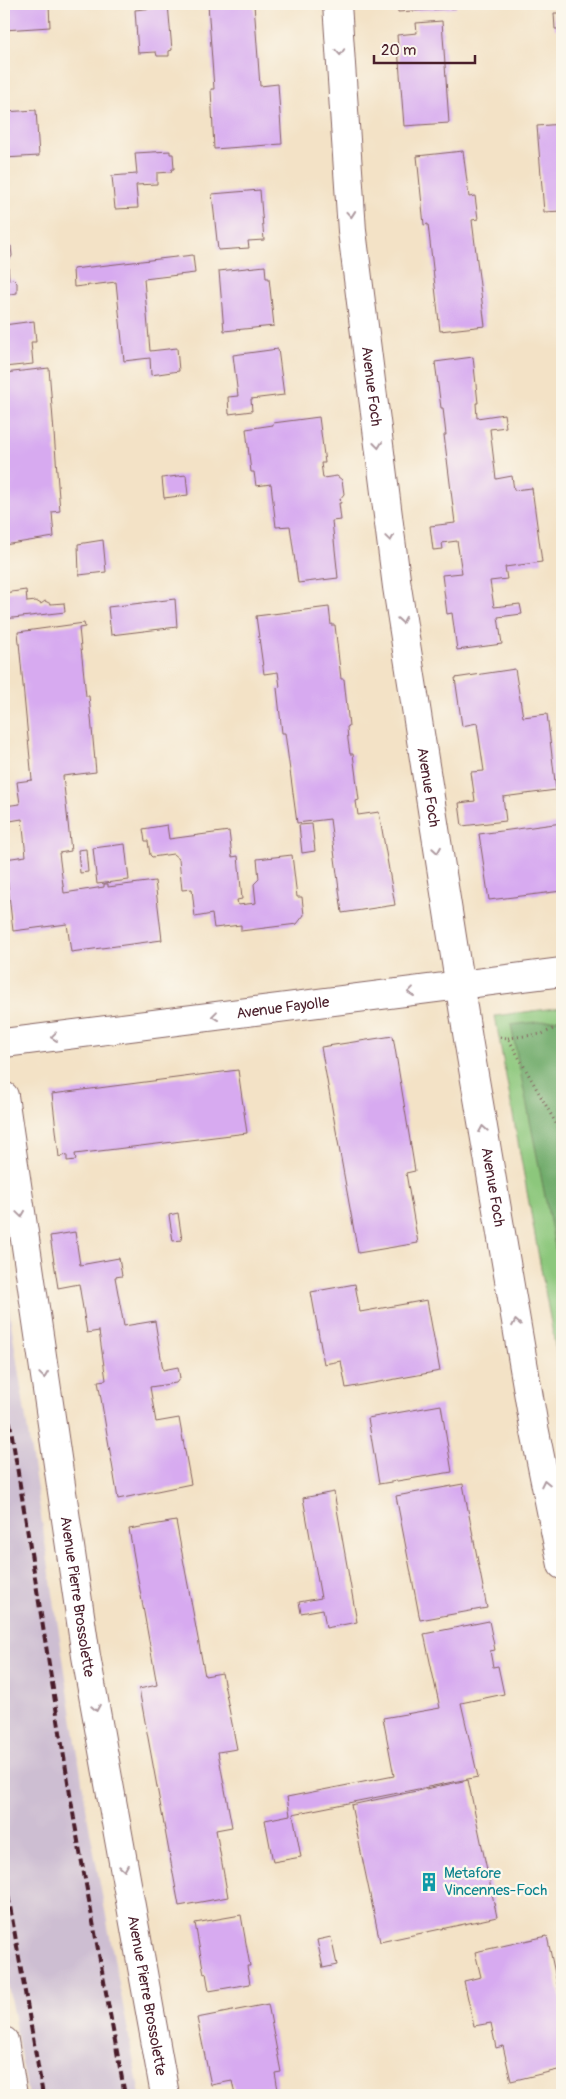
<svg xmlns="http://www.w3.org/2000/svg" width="566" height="2099" font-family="Pangolin,sans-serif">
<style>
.industrial{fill:#cdbed2}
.green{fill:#8cc77c;stroke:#6b7354}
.forest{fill:#71ac6c;stroke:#5e664c}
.building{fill:#d7aaf0}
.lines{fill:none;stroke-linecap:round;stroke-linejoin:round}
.street-casing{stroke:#856361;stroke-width:30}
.path{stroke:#856361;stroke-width:3;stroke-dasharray:1 4;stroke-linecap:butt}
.street{stroke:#fff;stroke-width:28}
.rail{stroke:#4a1f2b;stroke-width:4;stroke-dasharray:8 4;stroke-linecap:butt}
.oneway{stroke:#ae9aa0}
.labels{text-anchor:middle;stroke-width:4.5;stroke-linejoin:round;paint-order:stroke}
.street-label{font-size:15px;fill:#4a1f2b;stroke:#fbf7ec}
.culture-label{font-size:15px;fill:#0d838f;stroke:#fbf7ec;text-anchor:start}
</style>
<rect width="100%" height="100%" fill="#fbf7ec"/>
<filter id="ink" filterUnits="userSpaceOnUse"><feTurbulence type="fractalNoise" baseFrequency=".02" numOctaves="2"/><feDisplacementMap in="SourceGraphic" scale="10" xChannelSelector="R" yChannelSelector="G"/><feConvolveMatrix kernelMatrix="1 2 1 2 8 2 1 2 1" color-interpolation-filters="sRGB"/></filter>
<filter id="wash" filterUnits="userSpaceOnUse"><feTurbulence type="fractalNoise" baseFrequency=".0096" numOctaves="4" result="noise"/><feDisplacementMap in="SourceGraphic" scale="20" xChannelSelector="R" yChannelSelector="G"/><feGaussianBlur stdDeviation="1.12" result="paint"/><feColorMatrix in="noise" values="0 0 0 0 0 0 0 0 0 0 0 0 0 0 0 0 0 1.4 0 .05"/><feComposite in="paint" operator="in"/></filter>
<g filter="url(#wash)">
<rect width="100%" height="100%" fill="#f3e2c6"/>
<path class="industrial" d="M4,1277L89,1826L140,2095H28L4,1964Z"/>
<path class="green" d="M562,1007V1384L495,1016Z"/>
<path class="forest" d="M562,1019V1282L511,1025Z"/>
<g id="blocks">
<path class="building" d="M4,4H49L50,27L4,30Z
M153,4H168L172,50L169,51V56H157L156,52L138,53L135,10L153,8Z
M208,4H254L260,86L278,84L282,144L214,149L211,89H214Z
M397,4H456V8L398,12Z
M554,13H562V29H555Z
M442,21L449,123L404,126L397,35L417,33L416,23Z
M36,110L39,156L4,158V112Z
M562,124V211L544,212L537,126Z
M170,151V154H173L174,169H172L171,172L157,173V184L136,185L138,208L115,209L112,176L137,174L135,153Z
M463,151L469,197L475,196L478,219L472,220L485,326L440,331L428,224L424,225L417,156Z
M260,190L264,240L248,241L249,248L218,250L212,194Z
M11,246L12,256L8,262L9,280L13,279L17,283V293L4,295V247Z
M193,255L195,273L144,279L150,351L177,348L179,371L151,375L150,358L124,361L116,282L74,287L73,269Z
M265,266L266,278H269L274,326L224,331L219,271Z
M34,321L36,342H31L33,364L4,367V325Z
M278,349L284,395L251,399L252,411L229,414L228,397L238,396L233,355Z
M473,357L478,403H476L477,418L504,414L506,427L490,429L496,479L512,476L514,490L532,488L542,562L505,567L507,579L490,581L494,607L520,604L522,614L498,617L502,644L457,650L452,613L447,614L442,575L462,573L457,541L442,543L443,549L433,550L430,526L455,523L444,435H446L443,408H441L435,362Z
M49,368L60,511L52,512L54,537L4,545V373Z
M319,417L325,463H321L323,478L337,476L342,480L344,494L340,499L341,503H339L341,520L332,521L338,578L298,583L290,526L276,527L271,484L256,486L254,472H251L246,429L273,425V423Z
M186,475L188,495L164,498L162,478Z
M103,540L106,572L79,575L78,544Z
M26,590L27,602L36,601L41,604L45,601L51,604L64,603L65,612L4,619V593Z
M175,599L177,627L111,635L108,607Z
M329,607L331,625H335L341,679H344L349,726L347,727L348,740L350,754H353L359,800L356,801L358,815L379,812L395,905L342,913L330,819L297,823L285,733H282L277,688L280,687L278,672L264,674L256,616Z
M84,623L85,627L79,628L86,696H89L96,772L63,776L71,851L59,853L64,893L104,887V884H108V887L155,881L162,940L71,952L67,924L13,931L5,859L26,856L22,819L4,822V806L20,804L17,782L32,780L18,632Z
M515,669L523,717L547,714L556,790L503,797L506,821L462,826L459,803L475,801L471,772L484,771L477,723L462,726L455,678Z
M562,823V891L489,900L479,834Z
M312,824L315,851L302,853L299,825Z
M167,825L169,839L229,831L232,857L238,856L242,899L237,900L238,905L256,903L254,884L259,879L257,859L292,855L297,897H302L304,915L297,924L241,931V925L214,928L212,914L195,917L192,889L182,890L179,859L173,854L152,857L150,855L148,841H145L143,829Z
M125,844L129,880L97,884L93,848Z
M86,849L88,872L80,873L78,850Z
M393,1036L415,1171L406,1173L418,1243L358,1253L321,1047Z
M238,1070L247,1133L75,1154L76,1160L67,1161V1155L59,1157L52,1094Z
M178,1213L182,1240L173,1241L169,1215Z
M75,1232L80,1265L119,1258L122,1276L115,1277L124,1326L155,1321L163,1370L178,1367L180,1378L176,1383L150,1387L156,1422L179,1418L191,1484L118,1499L98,1381L106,1380L99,1331L87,1333L79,1284L58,1288L50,1236Z
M355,1284L360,1312L427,1300L440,1371L346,1388L341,1361L324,1364L311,1292Z
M441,1405L452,1472L379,1484L368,1418Z
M463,1484L487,1608L420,1620L396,1496Z
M334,1492L357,1622L326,1628L323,1609L301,1613L299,1602L321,1598L303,1498Z
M176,1521L205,1676L222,1673L237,1749L218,1752L232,1827L216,1830L228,1897L179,1906L139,1689L157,1685L129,1529Z
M489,1621L495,1650L490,1651L493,1667L498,1666L504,1694L461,1703L478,1777L293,1814L301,1857L273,1862L265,1820L290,1815L287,1797L394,1776L383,1718L440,1708L424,1634Z
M468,1780L497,1917L380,1942L351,1805Z
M241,1915L250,1966H247L250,1984L209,1991L206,1973L204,1974L195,1923Z
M547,1936L562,2006V2069L511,2081L503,2046L496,2048L491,2023L474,2026L464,1981L481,1977L475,1952Z
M331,1937L337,1965L323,1968L317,1940Z
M268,2004L281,2072L275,2073L279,2095H235L232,2081L211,2085L197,2018Z"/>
</g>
</g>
<g filter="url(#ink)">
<use href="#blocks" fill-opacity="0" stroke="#856361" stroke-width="1"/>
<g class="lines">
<g class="street-casing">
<g id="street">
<path id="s1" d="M337,4L352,231L397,587L468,1039L534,1427L562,1565"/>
<path id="s2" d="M4,1043L562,972"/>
<path id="s3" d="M4,1096L86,1656L165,2095"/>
<path d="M4,2041L13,2095"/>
</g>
</g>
<path class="path" d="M500,1037L508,1038L562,1134
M508,1038L542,1034L562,1025"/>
<use href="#street" class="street"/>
<path class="rail" d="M4,1386L75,1825L125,2095
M4,1872L43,2095"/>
</g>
<defs><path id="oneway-chevron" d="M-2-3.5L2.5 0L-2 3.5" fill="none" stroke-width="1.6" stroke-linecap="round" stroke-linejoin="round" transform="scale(1.25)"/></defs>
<g class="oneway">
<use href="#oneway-chevron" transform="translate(340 52) rotate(86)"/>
<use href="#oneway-chevron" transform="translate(351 214) rotate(85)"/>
<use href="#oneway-chevron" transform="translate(378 445) rotate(83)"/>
<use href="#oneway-chevron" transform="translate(390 538) rotate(82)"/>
<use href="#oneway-chevron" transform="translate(402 620) rotate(81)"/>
<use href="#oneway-chevron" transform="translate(437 850) rotate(81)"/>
<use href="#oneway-chevron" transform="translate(411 992) rotate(173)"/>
<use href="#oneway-chevron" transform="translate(215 1016) rotate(173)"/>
<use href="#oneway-chevron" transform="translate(54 1037) rotate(173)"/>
<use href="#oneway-chevron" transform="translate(483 1129) rotate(-100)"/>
<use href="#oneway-chevron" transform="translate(21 1214) rotate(82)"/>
<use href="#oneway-chevron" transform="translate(516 1323) rotate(-100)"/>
<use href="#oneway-chevron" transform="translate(44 1375) rotate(82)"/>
<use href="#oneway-chevron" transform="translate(545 1483) rotate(-102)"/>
<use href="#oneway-chevron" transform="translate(96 1708) rotate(80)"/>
<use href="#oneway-chevron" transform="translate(124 1868) rotate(80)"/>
</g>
</g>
<defs>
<g id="building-bare" transform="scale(1.5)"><path d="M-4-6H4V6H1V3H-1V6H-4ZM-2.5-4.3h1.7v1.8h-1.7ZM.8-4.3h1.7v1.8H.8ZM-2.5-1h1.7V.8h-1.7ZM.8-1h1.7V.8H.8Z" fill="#0f9aa8" stroke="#fbf7ec" stroke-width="2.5" paint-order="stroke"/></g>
</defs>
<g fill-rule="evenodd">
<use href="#building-bare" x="429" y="1882"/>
</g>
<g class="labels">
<g class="street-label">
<text dy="5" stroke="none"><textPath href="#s1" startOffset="384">Avenue Foch</textPath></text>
<text dy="5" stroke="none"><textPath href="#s1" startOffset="789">Avenue Foch</textPath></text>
<text dy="5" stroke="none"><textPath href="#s2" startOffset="281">Avenue Fayolle</textPath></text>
<text dy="5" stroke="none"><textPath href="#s1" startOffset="1194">Avenue Foch</textPath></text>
<text dy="5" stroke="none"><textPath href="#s3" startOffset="506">Avenue Pierre Brossolette</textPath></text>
<text dy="5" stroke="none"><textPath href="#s3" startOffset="911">Avenue Pierre Brossolette</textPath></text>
</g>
<g class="culture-label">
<text x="444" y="1878">Metafore<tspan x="444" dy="17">Vincennes-Foch</tspan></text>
</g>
</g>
<rect width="566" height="2099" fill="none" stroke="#fbf7ec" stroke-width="20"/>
<path d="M374 55v8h101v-8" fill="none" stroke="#4a1f2b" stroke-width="2.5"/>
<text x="381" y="55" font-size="15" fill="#4a1f2b" stroke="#fbf7ec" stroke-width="4" paint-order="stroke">20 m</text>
</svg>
